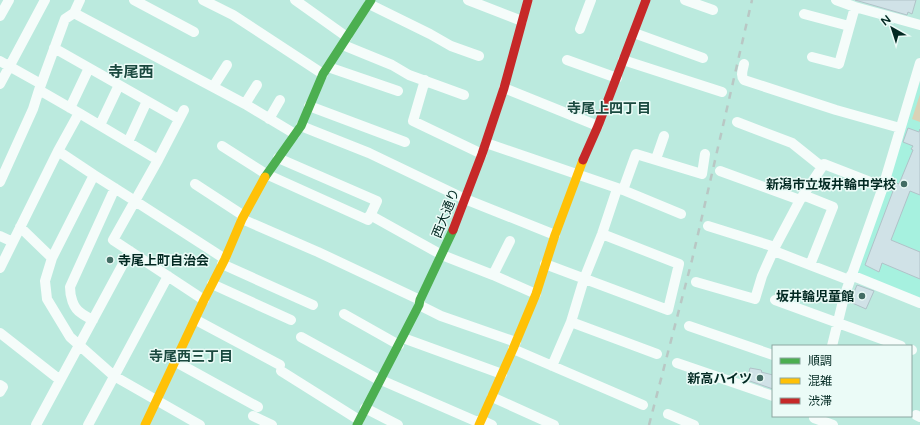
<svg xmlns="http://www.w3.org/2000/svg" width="920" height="425" font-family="'Varela Round','Noto Sans JP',sans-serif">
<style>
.built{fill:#a6f1df}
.green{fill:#dad2b6}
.building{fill:#d0e2e7;stroke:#b0c2c8}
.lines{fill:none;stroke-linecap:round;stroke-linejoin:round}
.street{stroke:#f5fcfa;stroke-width:10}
.fast{stroke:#4caf50;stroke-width:9}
.slow{stroke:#ffc107;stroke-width:9}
.jam{stroke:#c62828;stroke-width:9}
.rail{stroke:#b9c7c4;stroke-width:2.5;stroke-dasharray:7 7;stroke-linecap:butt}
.poi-dot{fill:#436d64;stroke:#ebfbf7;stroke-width:1.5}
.labels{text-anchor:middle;stroke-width:3;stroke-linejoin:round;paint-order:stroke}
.poi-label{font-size:13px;font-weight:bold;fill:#022922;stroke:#ebfbf7;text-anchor:end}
.street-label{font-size:13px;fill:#022922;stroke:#ebfbf7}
.neighbourhood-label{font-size:14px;font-weight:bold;fill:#1a493f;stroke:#ebfbf7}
.quarter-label{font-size:15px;font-weight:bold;fill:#1a493f;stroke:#ebfbf7}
</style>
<rect width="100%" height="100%" fill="#bbeade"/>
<path class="built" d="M920,82V300L855,274L900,146Z"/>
<path class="green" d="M920,94V122L912,119Z"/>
<path class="building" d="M855,0H916L912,14L908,12L907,15Z
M908,128L919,132L920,129V195L910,191L891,240L920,252V279L882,263L879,272L865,265L893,191L890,190L893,182L899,184L913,150L911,149L913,146L903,142Z
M857,285L874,291L866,309L850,302Z
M750,368L761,370L762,371L761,372L773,375V389L747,380Z"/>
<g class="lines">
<path class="street" d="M134,0L194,32
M203,0L233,15L323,74
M295,0L347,37
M468,0L522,21
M685,0L713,10
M836,0L855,7L920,25
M369,4L430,34L451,46L479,56
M74,13L245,104L295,134
M804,14L849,26
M0,16L9,0
M580,29L591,0
M634,33L703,58
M343,45L392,65L409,75L464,95
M54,48L179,119
M812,57L839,64L855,7
M567,60L617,78
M623,60L722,92
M0,61L41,84
M744,64C743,70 740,75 744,80L836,110L900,128
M328,67L398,91
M425,80L413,121L482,154
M0,84L45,0
M213,87L227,65
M504,88L598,126
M39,90L79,113L58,151L94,175L135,201L225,259
M245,104L257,85
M309,106L405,142
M70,108L89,68
M79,113L158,160L113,240L204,300
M269,119L280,100
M737,122L792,143L822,167
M100,125L119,85
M301,126L369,153L465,199L555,235
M128,142L147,101
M486,143L623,190L681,214
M222,146L266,174L368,220L377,201L278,158
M656,159L664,136
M158,160L184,110
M720,171L800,200
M94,175L52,258L45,281L47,299L70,337L114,376L200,425
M0,182L33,109L39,90L65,19L74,13L80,0
M195,184L244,216
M623,190L636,154L702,174L705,154
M803,195L833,207L810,265
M370,215L442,255L493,275L536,294
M242,219L318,252L420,300
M708,226L775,247
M20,227L52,258
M0,236L13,242
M774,251L849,280
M222,264L313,305
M545,264L668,310L679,264L602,234
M0,268L58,151
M493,275L510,241
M851,275L920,303
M696,282L755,299L762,276L775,247L800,200L824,164L883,187
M212,284L291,320
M775,300L901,346
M419,305L441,316L516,342
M344,314L399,345
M93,320C89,318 85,316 81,313C73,308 70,296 70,287L115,188
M196,320L280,365
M571,322L657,354
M689,326L773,355
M0,333L60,380
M301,337L381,381
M403,338L502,374
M832,346L844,297L883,187L920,63
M513,349L643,405
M911,350H912
M176,362L258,407
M677,363L773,396
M552,366L571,322L584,279L602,234L617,189
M281,371L359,420
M381,380L480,423
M0,385L3,387L0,392
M492,397L554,425
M365,408L398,425
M668,414L694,425
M916,415L920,417
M253,416L272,425
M814,418L833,425
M481,420L492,425
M36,425L130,251
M88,425L168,276"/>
<path class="fast" d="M265,177L301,126L323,74L371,0
M357,425L419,305L420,300L453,230"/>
<path class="slow" d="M145,425L204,300L225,259L242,219L265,177
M479,425L513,349L536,294L555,235L583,160"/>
<path class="jam" d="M583,160L598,126L646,0
M453,230L482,154L504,88L528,0"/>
<path class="rail" d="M649,425L692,260L752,0"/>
</g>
<g class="poi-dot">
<circle cx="904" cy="184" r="4"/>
<circle cx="110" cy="260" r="4"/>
<circle cx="862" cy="296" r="4"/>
<circle cx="760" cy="378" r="4"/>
</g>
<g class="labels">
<g class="poi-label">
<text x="896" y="189">新潟市立坂井輪中学校</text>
<text x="118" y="265" text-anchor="start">寺尾上町自治会</text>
<text x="854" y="301">坂井輪児童館</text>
<text x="752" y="383">新高ハイツ</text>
</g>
<g class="street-label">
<text transform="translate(445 213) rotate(-68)" y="5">西大通り</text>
</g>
<g class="neighbourhood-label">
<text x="609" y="113">寺尾上四丁目</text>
<text x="191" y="361">寺尾西三丁目</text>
</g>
<g class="quarter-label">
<text x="131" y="77">寺尾西</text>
</g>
</g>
<rect x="772" y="345" width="140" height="72" fill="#ebfbf7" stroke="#8ea7a2"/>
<rect x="780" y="358" width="20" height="6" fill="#4caf50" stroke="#8ea7a2"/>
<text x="808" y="365" font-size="12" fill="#022922">順調</text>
<rect x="780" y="378" width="20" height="6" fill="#ffc107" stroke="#8ea7a2"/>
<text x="808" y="385" font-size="12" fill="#022922">混雑</text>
<rect x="780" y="398" width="20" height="6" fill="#c62828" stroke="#8ea7a2"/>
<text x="808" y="405" font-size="12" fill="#022922">渋滞</text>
<g transform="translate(892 28) rotate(321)" stroke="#ebfbf7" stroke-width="3" paint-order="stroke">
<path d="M0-3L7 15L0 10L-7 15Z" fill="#022922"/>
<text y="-6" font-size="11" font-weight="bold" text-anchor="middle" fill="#022922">N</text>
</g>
</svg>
